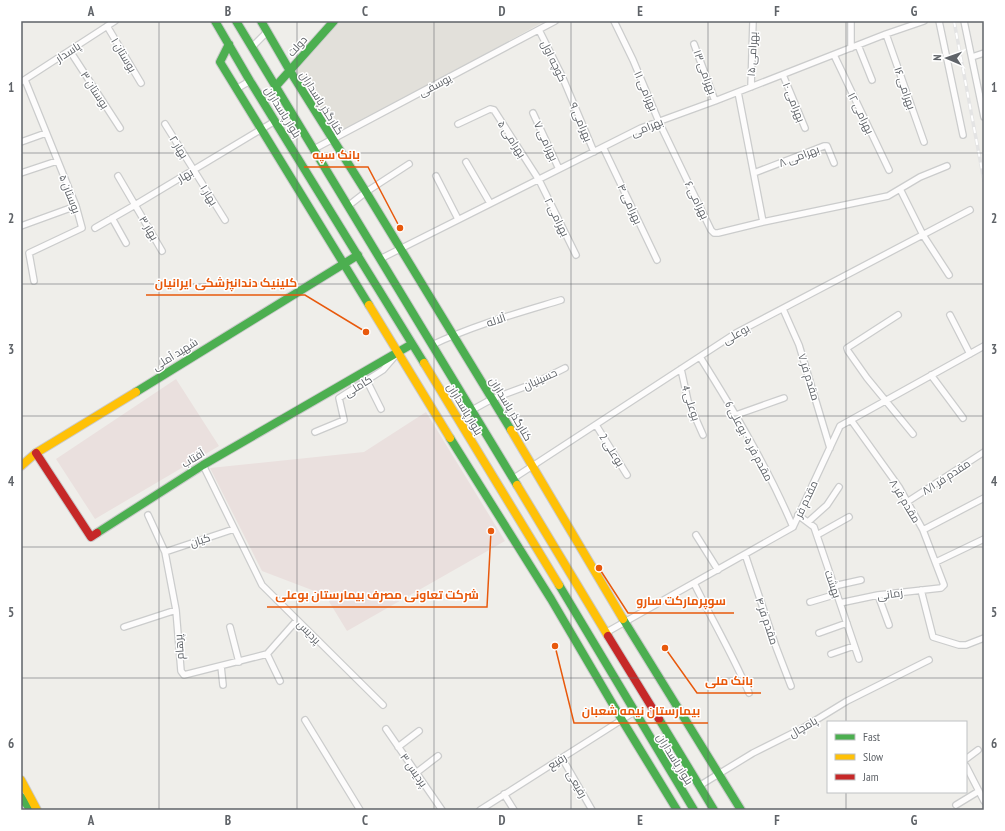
<svg xmlns="http://www.w3.org/2000/svg" width="1005" height="831" font-family="'PT Sans Narrow',Cairo,sans-serif">
<style>
.education{fill:#e2e0da}
.medical{fill:#eae0de}
.lines{fill:none;stroke-linecap:round;stroke-linejoin:round}
.street-casing{stroke:#cbcccc;stroke-width:8}
.fast-casing{stroke:#cacacb;stroke-width:10}
.slow-casing{stroke:#cacacb;stroke-width:10}
.jam-casing{stroke:#cacacb;stroke-width:10}
.street{stroke:#fdfcfc;stroke-width:5.5}
.fast{stroke:#4caf50;stroke-width:8}
.slow{stroke:#ffc107;stroke-width:8}
.jam{stroke:#c62828;stroke-width:8}
.rail-casing{stroke:#e4e4e4;stroke-width:3.5}
.rail{stroke:#fff;stroke-width:2;stroke-dasharray:6;stroke-linecap:butt}
.grid{fill:none;stroke:#5f6368;stroke-width:1;stroke-opacity:0.55}
.labels{text-anchor:middle;stroke-width:3;stroke-linejoin:round;paint-order:stroke}
.street-label{font-size:11px;fill:#5f6368;stroke:#fff}
.leader{fill:none;stroke:#e8590c;stroke-width:1.5}
.callout-dot{fill:#e8590c;stroke:#fff;stroke-width:1.5}
.callout-label{font-size:12px;text-anchor:middle;font-weight:bold;fill:#e8590c;stroke:#fff;stroke-width:3;stroke-linejoin:round;paint-order:stroke}
.neatline{fill:none;stroke:#5f6368;stroke-width:1.5}
.grid-label{font-size:13px;text-anchor:middle;font-weight:bold;fill:#5f6368}
</style>
<rect width="100%" height="100%" fill="#efeeea"/>
<path class="education" d="M333,21H545L332,139L290,71Z"/>
<path class="medical" d="M176,379L219,446L95,519L56,459Z
M426,412L505,541L347,631L325,595L262,571L210,468L364,452Z"/>
<g class="lines">
<g class="street-casing">
<path id="street" d="M614,21L633,60L659,122L711,230L714,233H718L763,222L888,196L920,177L947,166
M851,21V48
M939,21L963,135
M964,21L984,117
M107,26L141,83
M539,30L562,76L594,152
M886,34L924,142
M694,44L715,101
M858,45L872,80
M252,47L267,32
M70,51L120,128
M834,55L889,170
M972,57L984,53
M783,75L805,128
M25,80L76,206L82,228L29,253L34,281
M21,82L115,21
M751,87L753,21
M236,89L250,81
M738,92L763,222
M533,113L559,169
M165,124L225,220
M458,124L490,109L494,110L539,180L576,255
M21,142L46,133
M603,147L657,260
M314,149L555,21
M466,162L490,203
M21,173L57,161
M754,173L824,146H827L834,163
M118,176L162,251
M436,176L458,219
M900,189L923,235L949,275
M348,206L366,192L409,164
M112,218L126,243
M21,226L76,206
M95,228L135,205L275,121
M380,259L641,128L715,101L886,34L924,21
M783,309L799,345L830,448
M898,315L847,348L848,351L867,378L913,434
M950,315L970,354
M432,345C474,325 518,313 561,300
M700,357C734,411 768,468 793,527
M681,369L688,401L703,435
M931,375L963,418
M367,381L381,409
M472,410L492,399L535,383L565,368
M736,415L784,398
M596,425L627,475
M315,432L344,420L339,398L383,370L396,355
M203,465L262,585L383,705
M514,478L736,333L970,210
M907,502L984,452
M148,515L165,552L176,610L181,671L184,675L267,654L297,620
M798,515L814,527L859,659
M808,522L827,505L839,487
M923,530L984,498
M696,535L718,570
M817,535L849,517
M165,552L234,529
M745,554L776,647L791,686
M936,562L984,539
M694,583C712,620 733,655 749,693
M834,586L861,580
M921,590L933,637L959,645H966L984,638
M878,595L889,625
M810,602L837,594
M840,603L878,595L941,588L944,585L923,530L899,487L851,420
M124,627L176,610
M230,627L239,662
M607,632L793,527L840,426L984,346
M819,633L847,623
M267,654L280,681
M831,654L854,646
M221,666L223,685
M305,720L360,810
M386,729L442,810
M398,747L419,731
M562,758L592,810
M966,759L978,750
M966,766L984,801
M416,773L438,756
M699,786L753,753L803,728L847,701L929,660
M504,794L514,810
M956,805L979,791
M480,810L634,712"/>
</g>
<g class="fast-casing">
<path id="fast" d="M215,21L250,81L424,363
M236,21L517,485
M261,21L290,71L366,192L511,430
M229,44L220,62L369,305
M276,86L334,21
M136,392L358,255
M450,438L551,599L622,720L677,810
M97,533L203,465L412,344
M559,585L694,810
M623,619L741,810
M659,719L714,810
M21,797L31,810"/>
</g>
<g class="slow-casing">
<path id="slow" d="M369,305L450,438
M424,363L559,585
M511,430L623,619
M21,466L36,453L136,392
M517,485L608,636
M21,780L37,810"/>
</g>
<g class="jam-casing">
<path id="jam" d="M36,453L91,537L97,533
M608,636L659,719"/>
</g>
<use href="#street" class="street"/>
<use href="#fast" class="fast"/>
<use href="#slow" class="slow"/>
<use href="#jam" class="jam"/>
<g class="rail-casing">
<path id="rail" d="M954,21L984,181"/>
</g>
<use href="#rail" class="rail"/>
</g>
<path class="grid" d="M159,21V810M297,21V810M434,21V810M571,21V810M708,21V810M846,21V722M21,153H984M21,284H984M21,416H984M21,547H984M21,678H984M846,792V810"/>
<g class="labels">
<g class="street-label">
<text transform="translate(297 46) rotate(-48)" y="4">دولت</text>
<text transform="translate(68 52) rotate(-33)" y="4">پاسدار</text>
<text transform="translate(752 54) rotate(-87)" y="4">بهرامی ۱۵</text>
<text transform="translate(124 55) rotate(59)" y="4">بوستان ۱</text>
<text transform="translate(554 61) rotate(64)" y="4">کوچه اول</text>
<text transform="translate(705 72) rotate(70)" y="4">بهرامی ۱۳</text>
<text transform="translate(435 85) rotate(-28)" y="4">یوسفی</text>
<text transform="translate(905 88) rotate(71)" y="4">بهرامی ۱۶</text>
<text transform="translate(95 90) rotate(57)" y="4">بوستان ۳</text>
<text transform="translate(646 91) rotate(67)" y="4">بهرامی ۱۱</text>
<text transform="translate(794 102) rotate(68)" y="4">بهرامی ۱۰</text>
<text transform="translate(322 103) rotate(58)" y="4">کنارگذر پاسداران</text>
<text transform="translate(283 112) rotate(58)" y="4">بلوار پاسداران</text>
<text transform="translate(861 113) rotate(64)" y="4">بهرامی ۱۲</text>
<text transform="translate(581 122) rotate(67)" y="4">بهرامی ۹</text>
<text transform="translate(647 127) rotate(-22)" y="4">بهرامی</text>
<text transform="translate(512 139) rotate(57)" y="4">بهرامی ۵</text>
<text transform="translate(546 141) rotate(65)" y="4">بهرامی ۷</text>
<text transform="translate(179 147) rotate(58)" y="4">بهار ۲</text>
<text transform="translate(799 156) rotate(-21)" y="4">بهرامی ۸</text>
<text transform="translate(185 175) rotate(-31)" y="4">بهار</text>
<text transform="translate(70 194) rotate(69)" y="4">بوستان ۵</text>
<text transform="translate(209 195) rotate(58)" y="4">بهار ۱</text>
<text transform="translate(697 200) rotate(64)" y="4">بهرامی ۶</text>
<text transform="translate(630 204) rotate(65)" y="4">بهرامی ۴</text>
<text transform="translate(557 217) rotate(64)" y="4">بهرامی ۲</text>
<text transform="translate(149 228) rotate(59)" y="4">بهار ۳</text>
<text transform="translate(496 320) rotate(-19)" y="4">آلاله</text>
<text transform="translate(736 334) rotate(-30)" y="4">بوعلی</text>
<text transform="translate(175 354) rotate(-32)" y="4">شهید آملی</text>
<text transform="translate(809 377) rotate(73)" y="4">مقدم فر ۷</text>
<text transform="translate(540 379) rotate(-25)" y="4">حسینیان</text>
<text transform="translate(358 386) rotate(-32)" y="4">کاملی</text>
<text transform="translate(691 403) rotate(72)" y="4">بوعلی 4</text>
<text transform="translate(465 409) rotate(59)" y="4">بلوار پاسداران</text>
<text transform="translate(511 409) rotate(59)" y="4">کنارگذر پاسداران</text>
<text transform="translate(749 441) rotate(62)" y="4">مقدم فر ۵- بوعلی 6</text>
<text transform="translate(612 450) rotate(58)" y="4">بوعلی 2</text>
<text transform="translate(193 458) rotate(-32)" y="4">آفتاب</text>
<text transform="translate(946 477) rotate(-33)" y="4">مقدم فر ۸/۱</text>
<text transform="translate(806 499) rotate(-65)" y="4">مقدم فر</text>
<text transform="translate(905 501) rotate(59)" y="4">مقدم فر ۸</text>
<text transform="translate(200 540) rotate(-18)" y="4">کیان</text>
<text transform="translate(833 584) rotate(71)" y="4">بهشت</text>
<text transform="translate(890 594) rotate(-8)" y="4">زمانی</text>
<text transform="translate(767 621) rotate(71)" y="4">مقدم فر ۴</text>
<text transform="translate(309 632) rotate(45)" y="4">پردیس</text>
<text transform="translate(179 647) rotate(-94)" y="4">پرهام</text>
<text transform="translate(803 727) rotate(-30)" y="4">پامچال</text>
<text transform="translate(675 759) rotate(58)" y="4">بلوار پاسداران</text>
<text transform="translate(557 761) rotate(-32)" y="4">رفیع</text>
<text transform="translate(414 770) rotate(55)" y="4">پردیس ۳</text>
<text transform="translate(577 784) rotate(60)" y="4">رفیعی</text>
</g>
</g>
<path class="leader" d="M400 228L368 167H304M366 332L305 295H146M491 531L487 607H267M599 568L628 613H734M665 648L697 693H761M555 646L574 723H708"/>
<g class="callout-dot">
<circle cx="400" cy="228" r="4"/>
<circle cx="366" cy="332" r="4"/>
<circle cx="491" cy="531" r="4"/>
<circle cx="599" cy="568" r="4"/>
<circle cx="665" cy="648" r="4"/>
<circle cx="555" cy="646" r="4"/>
</g>
<g class="callout-label">
<text x="336" y="159">بانک سپه</text>
<text x="226" y="287">کلینیک دندانپزشکی ایرانیان</text>
<text x="377" y="599">شرکت تعاونی مصرف بیمارستان بوعلی</text>
<text x="681" y="605">سوپرمارکت سارو</text>
<text x="729" y="685">بانک ملی</text>
<text x="641" y="715">بیمارستان نیمه شعبان</text>
</g>
<rect width="1005" height="831" fill="none" stroke="#ffffff" stroke-width="44"/>
<rect x="827" y="721" width="140" height="72" fill="#ffffff" stroke="#bfc1c3"/>
<rect x="835" y="734" width="20" height="6" fill="#4caf50" stroke="#bfc1c3"/>
<text x="863" y="741" font-size="12" fill="#5f6368">Fast</text>
<rect x="835" y="754" width="20" height="6" fill="#ffc107" stroke="#bfc1c3"/>
<text x="863" y="761" font-size="12" fill="#5f6368">Slow</text>
<rect x="835" y="774" width="20" height="6" fill="#c62828" stroke="#bfc1c3"/>
<text x="863" y="781" font-size="12" fill="#5f6368">Jam</text>
<g transform="translate(947 58) rotate(272)" stroke="#ffffff" stroke-width="3" paint-order="stroke">
<path d="M0-3L7 15L0 10L-7 15Z" fill="#5f6368"/>
<text y="-6" font-size="11" font-weight="bold" text-anchor="middle" fill="#5f6368">N</text>
</g>
<rect x="22" y="22" width="961" height="787" class="neatline"/>
<g class="grid-label">
<text x="91" y="16">A</text>
<text x="228" y="16">B</text>
<text x="365" y="16">C</text>
<text x="502" y="16">D</text>
<text x="640" y="16">E</text>
<text x="777" y="16">F</text>
<text x="914" y="16">G</text>
<text x="11" y="92">1</text>
<text x="994" y="92">1</text>
<text x="11" y="223">2</text>
<text x="994" y="223">2</text>
<text x="11" y="354">3</text>
<text x="994" y="354">3</text>
<text x="11" y="486">4</text>
<text x="994" y="486">4</text>
<text x="11" y="617">5</text>
<text x="994" y="617">5</text>
<text x="11" y="748">6</text>
<text x="994" y="748">6</text>
<text x="91" y="825">A</text>
<text x="228" y="825">B</text>
<text x="365" y="825">C</text>
<text x="502" y="825">D</text>
<text x="640" y="825">E</text>
<text x="777" y="825">F</text>
<text x="914" y="825">G</text>
</g>
</svg>
